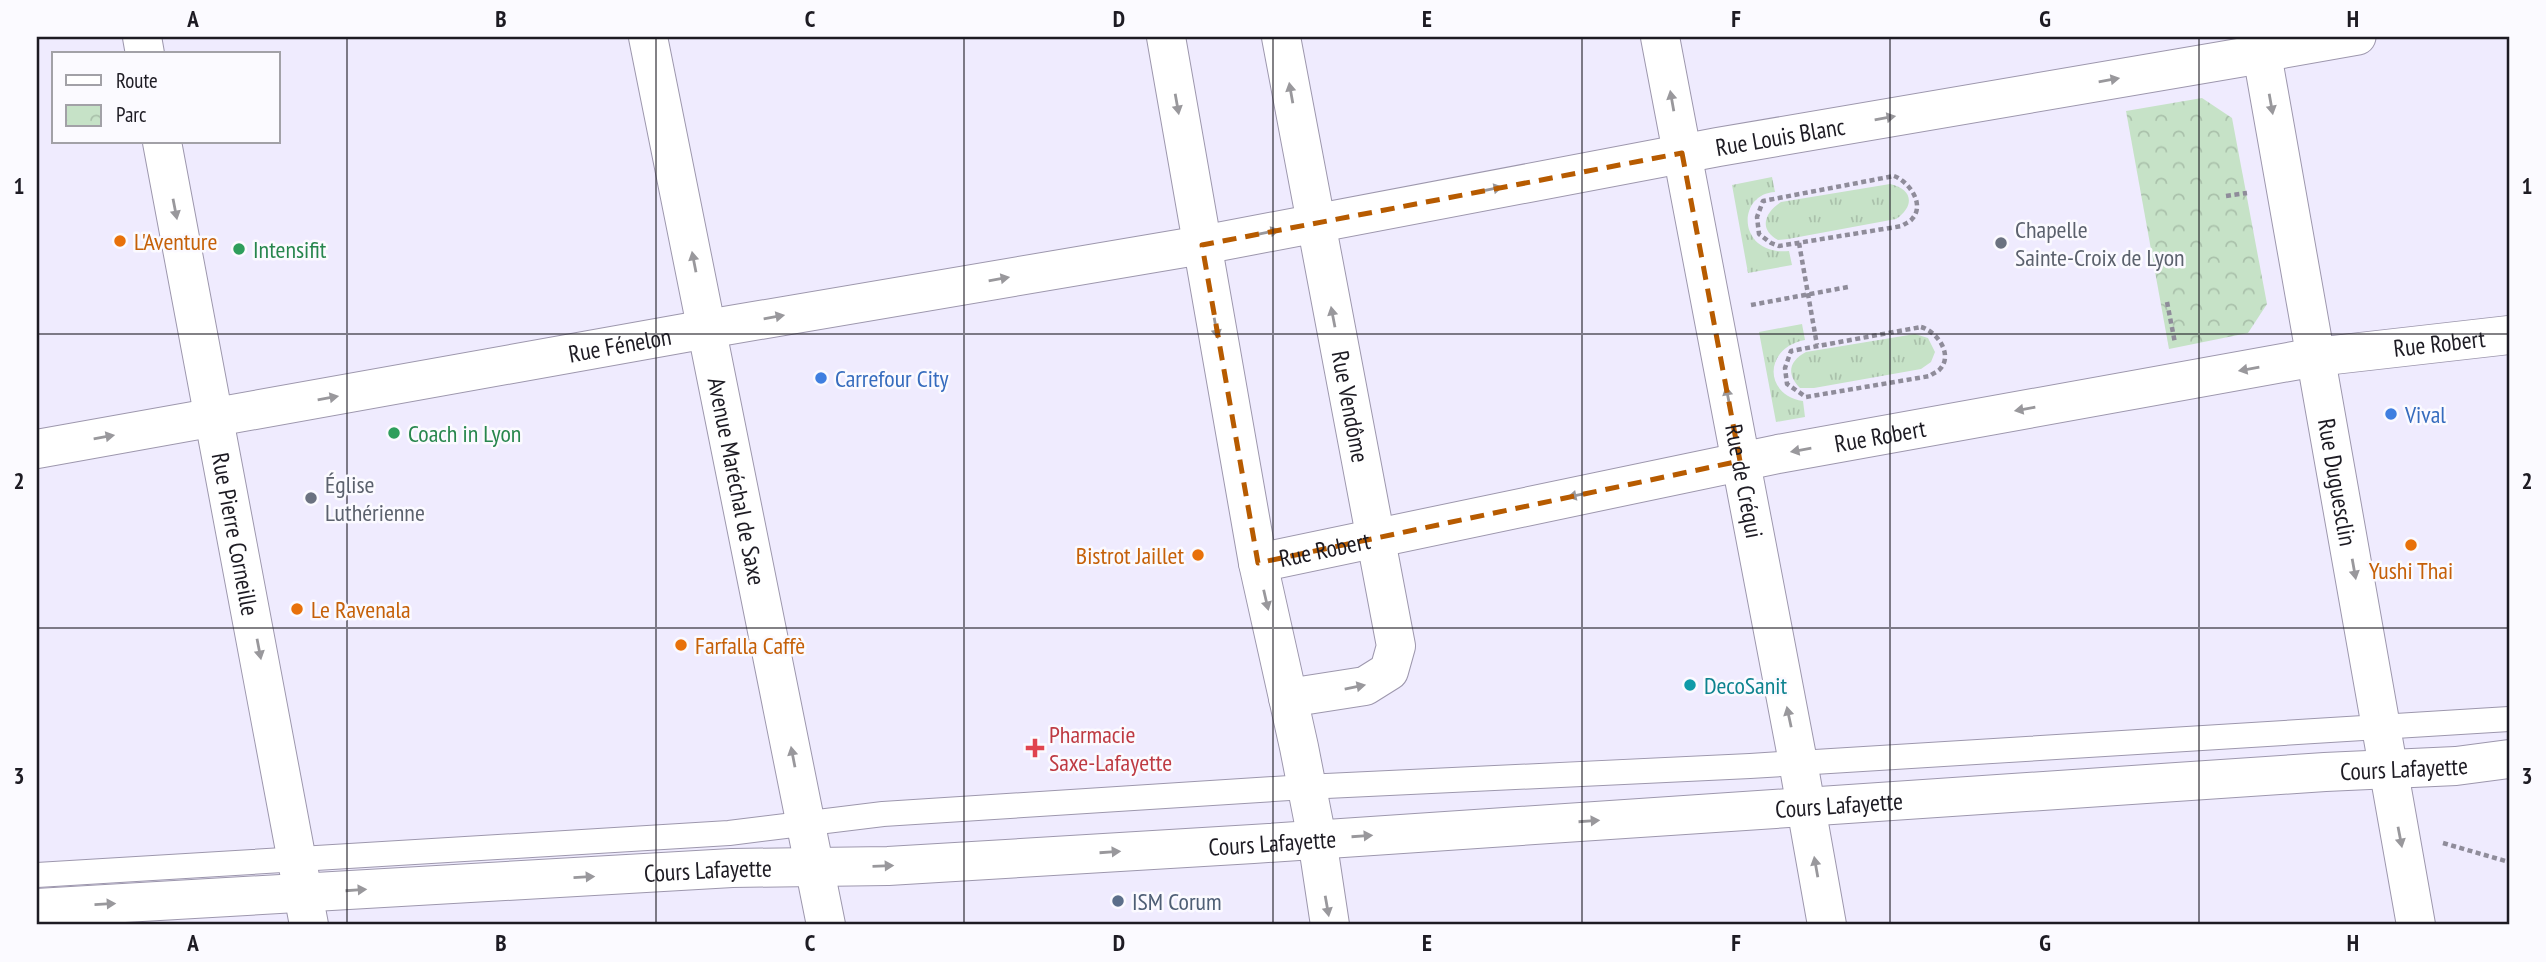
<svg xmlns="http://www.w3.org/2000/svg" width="2546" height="962" viewBox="0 0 2546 962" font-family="'PT Sans Narrow',sans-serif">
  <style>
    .grass { fill: url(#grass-tufts) }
    .park { fill: url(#park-crowns) }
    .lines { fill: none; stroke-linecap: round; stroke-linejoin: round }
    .service-casing { stroke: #9d97ad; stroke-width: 26 }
    .pedestrian-casing { stroke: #9d97ad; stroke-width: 37 }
    .minor-casing { stroke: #9d97ad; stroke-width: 40 }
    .tertiary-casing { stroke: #9d97ad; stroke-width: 40 }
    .secondary-casing { stroke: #9d97ad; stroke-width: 40 }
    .path { stroke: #8f8c9a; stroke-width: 4.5; stroke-dasharray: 5 3.5; stroke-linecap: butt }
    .service { stroke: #fff; stroke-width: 24 }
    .pedestrian { stroke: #fff; stroke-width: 35 }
    .minor { stroke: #fff; stroke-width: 38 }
    .tertiary { stroke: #fff; stroke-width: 38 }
    .secondary { stroke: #fff; stroke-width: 38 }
    .oneway { fill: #99989c }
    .marked { fill: none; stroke: #b75b00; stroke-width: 5; stroke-dasharray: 14 9; stroke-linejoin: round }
    .grid { fill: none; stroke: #1d1b23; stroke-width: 2; stroke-opacity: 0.55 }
    .food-dot { fill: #e8710a; stroke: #fbfaff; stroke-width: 2.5 }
    .worship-dot { fill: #6b7280; stroke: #fbfaff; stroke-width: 2.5 }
    .leisure-dot { fill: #2e9e5b; stroke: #fbfaff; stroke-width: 2.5 }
    .shop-dot { fill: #3f7fe0; stroke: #fbfaff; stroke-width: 2.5 }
    .culture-dot { fill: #0f9aa8; stroke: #fbfaff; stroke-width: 2.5 }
    .health-dot { fill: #e0444e; stroke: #fbfaff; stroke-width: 2.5 }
    .service-dot { fill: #5c6f8a; stroke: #fbfaff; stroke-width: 2.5 }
    .labels { text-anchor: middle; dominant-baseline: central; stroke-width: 5; stroke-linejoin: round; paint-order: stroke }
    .street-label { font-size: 24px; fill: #1d1b23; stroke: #fbfaff }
    .worship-label { font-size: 24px; fill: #5b616d; stroke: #fbfaff; text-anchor: start }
    .food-label { font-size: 24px; fill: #c56008; stroke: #fbfaff; text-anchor: start }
    .leisure-label { font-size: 24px; fill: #27864d; stroke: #fbfaff; text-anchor: start }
    .shop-label { font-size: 24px; fill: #366cbe; stroke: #fbfaff; text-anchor: start }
    .culture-label { font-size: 24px; fill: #0d838f; stroke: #fbfaff; text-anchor: start }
    .health-label { font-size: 24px; fill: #be3a42; stroke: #fbfaff; text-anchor: start }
    .service-label { font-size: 24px; fill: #4e5e75; stroke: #fbfaff; text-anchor: start }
    .neatline { fill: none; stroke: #1d1b23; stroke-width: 2.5 }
    .grid-label { font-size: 23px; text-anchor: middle; font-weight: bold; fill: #1d1b23 }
  </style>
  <defs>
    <pattern id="grass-tufts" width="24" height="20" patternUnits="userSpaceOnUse" patternTransform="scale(1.75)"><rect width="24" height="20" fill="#c6e2c7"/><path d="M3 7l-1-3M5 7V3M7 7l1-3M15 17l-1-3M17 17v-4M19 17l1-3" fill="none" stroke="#aac1ab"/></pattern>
    <pattern id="park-crowns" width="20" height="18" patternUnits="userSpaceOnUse" patternTransform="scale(1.75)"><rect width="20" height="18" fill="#c6e2c7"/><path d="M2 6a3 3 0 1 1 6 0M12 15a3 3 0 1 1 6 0" fill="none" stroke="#aac1ab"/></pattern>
  </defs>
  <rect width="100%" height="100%" fill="#efebfe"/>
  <path class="grass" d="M 1772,177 L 1775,192 C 1736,194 1737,256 1789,251 L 1792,265 L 1748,273 L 1732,185 Z
    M 1890,184 C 1913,189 1915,206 1896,219 L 1788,239 L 1778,240 C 1758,229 1765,212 1781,202 Z
    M 1802,324 L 1805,340 C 1765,347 1762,394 1803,401 L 1805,417 L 1776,422 L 1759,332 Z
    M 1915,334 L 1928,338 L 1935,352 L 1931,362 L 1921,369 L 1814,388 L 1800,388 C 1786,374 1789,361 1806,352 Z"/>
  <path class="park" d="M 2202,98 L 2232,118 L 2267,304 L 2248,333 L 2169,349 L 2126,111 Z"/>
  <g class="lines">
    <g class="service-casing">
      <path id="service" d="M 37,875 L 729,833 L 883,814 L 1305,787 L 1750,766 L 2509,719"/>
    </g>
    <g class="pedestrian-casing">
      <path id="pedestrian" d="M 2262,54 L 2358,37"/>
    </g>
    <g class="minor-casing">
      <g id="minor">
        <path d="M 142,37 L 145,54"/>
        <path d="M 1166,37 L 1258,563 L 1299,747 L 1317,839 L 1330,925"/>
        <path id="s1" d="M 1281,37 L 1396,646 L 1389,671 L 1365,686 L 1288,698"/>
        <path id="s2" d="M 1660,37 L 1798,762 L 1827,925"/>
        <path id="s3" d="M 2259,37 L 2416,925"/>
        <path id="s4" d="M 162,142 L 309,925"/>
        <path id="s5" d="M 37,449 L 707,329 L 1202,245 L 1718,147 L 2262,54"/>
        <path id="s6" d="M 1258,563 L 1778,454 L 2316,357 L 2509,335"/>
        <path id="s7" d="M 37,908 L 732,868 L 815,867"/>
      </g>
    </g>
    <g class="tertiary-casing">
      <g id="tertiary">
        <path id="s8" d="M 815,867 L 888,866 L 1253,844 L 2325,772 L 2456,766 L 2509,759"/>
      </g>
    </g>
    <g class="secondary-casing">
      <g id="secondary">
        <path id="s9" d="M 648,37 L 826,925"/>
      </g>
    </g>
    <path class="path" d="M 1894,176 C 1908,181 1926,204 1912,219 C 1910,222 1906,223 1902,226 L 1779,246 L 1771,243 L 1759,234 L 1757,217 L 1763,201 Z
      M 2226,196 L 2247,193
      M 1799,243 L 1817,345
      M 2167,302 L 2175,343
      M 1751,305 L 1848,287
      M 1921,327 C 1936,331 1954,354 1940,369 C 1938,372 1933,373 1930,376 L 1806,397 L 1787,384 L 1785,368 L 1791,351 Z
      M 2443,843 L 2509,862"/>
    <use href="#service" class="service"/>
    <use href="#pedestrian" class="pedestrian"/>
    <use href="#minor" class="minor"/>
    <use href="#tertiary" class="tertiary"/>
    <use href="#secondary" class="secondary"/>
  </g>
  <defs><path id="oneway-solid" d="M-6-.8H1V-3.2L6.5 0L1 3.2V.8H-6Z" transform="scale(1.75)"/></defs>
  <g class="oneway">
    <use href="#oneway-solid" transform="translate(2109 80) rotate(-10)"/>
    <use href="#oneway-solid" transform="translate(1291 93) rotate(-100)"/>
    <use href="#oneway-solid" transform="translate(1672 101) rotate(-100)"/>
    <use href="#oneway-solid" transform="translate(1177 104) rotate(80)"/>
    <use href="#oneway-solid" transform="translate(2271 104) rotate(80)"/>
    <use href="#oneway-solid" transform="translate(1885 118) rotate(-10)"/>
    <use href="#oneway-solid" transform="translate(1492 189) rotate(-11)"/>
    <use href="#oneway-solid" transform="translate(175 209) rotate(79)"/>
    <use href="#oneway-solid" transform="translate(1269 232) rotate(-11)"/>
    <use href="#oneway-solid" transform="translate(694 262) rotate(-101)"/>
    <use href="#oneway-solid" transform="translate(999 279) rotate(-10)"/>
    <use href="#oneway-solid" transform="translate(774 317) rotate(-10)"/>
    <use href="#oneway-solid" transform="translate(1333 317) rotate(-101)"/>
    <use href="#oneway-solid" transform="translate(1216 328) rotate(80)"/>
    <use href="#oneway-solid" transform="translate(2249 369) rotate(170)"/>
    <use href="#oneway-solid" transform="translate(1728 397) rotate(-101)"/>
    <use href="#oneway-solid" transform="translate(328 398) rotate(-10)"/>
    <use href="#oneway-solid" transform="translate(2025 409) rotate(170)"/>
    <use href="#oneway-solid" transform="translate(104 437) rotate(-10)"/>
    <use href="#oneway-solid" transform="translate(1801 450) rotate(170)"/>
    <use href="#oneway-solid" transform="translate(1578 495) rotate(168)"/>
    <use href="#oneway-solid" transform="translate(2354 569) rotate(80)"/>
    <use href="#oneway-solid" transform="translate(1266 600) rotate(77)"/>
    <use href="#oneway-solid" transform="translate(259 649) rotate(79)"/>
    <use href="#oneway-solid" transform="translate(1355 687) rotate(-11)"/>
    <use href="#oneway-solid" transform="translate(1789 717) rotate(-102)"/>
    <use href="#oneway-solid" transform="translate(793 757) rotate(-101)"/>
    <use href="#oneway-solid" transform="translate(1589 821) rotate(-4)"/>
    <use href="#oneway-solid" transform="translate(1362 836) rotate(-4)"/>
    <use href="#oneway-solid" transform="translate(2400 837) rotate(79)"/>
    <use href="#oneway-solid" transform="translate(1110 852) rotate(-4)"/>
    <use href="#oneway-solid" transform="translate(883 866) rotate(-2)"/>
    <use href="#oneway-solid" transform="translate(1816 867) rotate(-100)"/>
    <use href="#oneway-solid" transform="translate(584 877) rotate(-3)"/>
    <use href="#oneway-solid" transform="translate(356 890) rotate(-4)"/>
    <use href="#oneway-solid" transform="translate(105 904) rotate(-3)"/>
    <use href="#oneway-solid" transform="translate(1327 906) rotate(80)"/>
  </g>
  <path class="marked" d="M 1682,153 L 1740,461 L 1258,563 L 1202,245 Z"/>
  <path class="grid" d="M 347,37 L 347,925M 656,37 L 656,925M 964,37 L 964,925M 1273,37 L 1273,925M 1582,37 L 1582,925M 1890,37 L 1890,925M 2199,37 L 2199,925M 37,334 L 2509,334M 37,628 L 2509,628"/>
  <g class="food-dot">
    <circle cx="120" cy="241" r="7"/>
    <circle cx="2411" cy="545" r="7"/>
    <circle cx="1198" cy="555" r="7"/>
    <circle cx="297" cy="609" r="7"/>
    <circle cx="681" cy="645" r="7"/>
  </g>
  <g class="worship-dot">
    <circle cx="2001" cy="243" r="7"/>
    <circle cx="311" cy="498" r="7"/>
  </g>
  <g class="leisure-dot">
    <circle cx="239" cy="249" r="7"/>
    <circle cx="394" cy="433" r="7"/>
  </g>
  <g class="shop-dot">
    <circle cx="821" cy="378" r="7"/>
    <circle cx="2391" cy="414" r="7"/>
  </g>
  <circle class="culture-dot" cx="1690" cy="685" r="7"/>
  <path class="health-dot" d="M1031.5 737.5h7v7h7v7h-7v7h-7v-7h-7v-7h7z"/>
  <circle class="service-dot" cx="1118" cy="901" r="7"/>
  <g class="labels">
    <g class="street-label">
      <text stroke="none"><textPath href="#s5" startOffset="1771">Rue Louis Blanc</textPath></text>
      <text stroke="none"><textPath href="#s6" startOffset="1202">Rue Robert</textPath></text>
      <text stroke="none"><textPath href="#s5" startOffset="592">Rue Fénelon</textPath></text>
      <text stroke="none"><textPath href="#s1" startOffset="376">Rue Vendôme</textPath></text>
      <text stroke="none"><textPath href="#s6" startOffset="635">Rue Robert</textPath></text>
      <text stroke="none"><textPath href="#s9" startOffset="453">Avenue Maréchal de Saxe</textPath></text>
      <text stroke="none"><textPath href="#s2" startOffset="452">Rue de Créqui</textPath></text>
      <text stroke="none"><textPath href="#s3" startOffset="452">Rue Duguesclin</textPath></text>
      <text stroke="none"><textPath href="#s4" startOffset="399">Rue Pierre Corneille</textPath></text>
      <text stroke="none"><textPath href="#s6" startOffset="68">Rue Robert</textPath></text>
      <text stroke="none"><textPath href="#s8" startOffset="1592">Cours Lafayette</textPath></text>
      <text stroke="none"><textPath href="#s8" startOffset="1026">Cours Lafayette</textPath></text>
      <text stroke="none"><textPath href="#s8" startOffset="458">Cours Lafayette</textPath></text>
      <text stroke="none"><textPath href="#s7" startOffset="672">Cours Lafayette</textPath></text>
    </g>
    <g class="worship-label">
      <text x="2015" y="229">Chapelle<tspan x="2015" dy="28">Sainte-Croix de Lyon</tspan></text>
      <text x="325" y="484">Église<tspan x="325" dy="28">Luthérienne</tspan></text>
    </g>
    <g class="food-label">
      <text x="134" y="241">L'Aventure</text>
      <text x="1184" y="555" text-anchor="end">Bistrot Jaillet</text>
      <text x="2411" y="570" text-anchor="middle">Yushi Thai</text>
      <text x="311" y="609">Le Ravenala</text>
      <text x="695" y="645">Farfalla Caffè</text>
    </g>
    <g class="leisure-label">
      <text x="253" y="249">Intensifit</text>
      <text x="408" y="433">Coach in Lyon</text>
    </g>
    <g class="shop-label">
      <text x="835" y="378">Carrefour City</text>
      <text x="2405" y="414">Vival</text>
    </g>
    <g class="culture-label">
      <text x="1704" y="685">DecoSanit</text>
    </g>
    <g class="health-label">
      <text x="1049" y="734">Pharmacie<tspan x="1049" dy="28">Saxe-Lafayette</tspan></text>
    </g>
    <g class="service-label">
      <text x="1132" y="901">ISM Corum</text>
    </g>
  </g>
  <rect width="2546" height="962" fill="none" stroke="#fbfaff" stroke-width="77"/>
  <rect x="52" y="52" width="228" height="91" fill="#fbfaff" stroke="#a2a1a7" stroke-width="2"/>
  <rect x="66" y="75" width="35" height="10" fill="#ffffff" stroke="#a2a1a7" stroke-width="2"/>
  <text x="116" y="88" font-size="21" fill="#1d1b23">Route</text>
  <rect x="66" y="105" width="35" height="21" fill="url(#park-crowns)" stroke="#a2a1a7" stroke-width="2"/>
  <text x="116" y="122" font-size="21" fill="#1d1b23">Parc</text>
  <rect x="38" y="38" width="2470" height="885" class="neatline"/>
  <g class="grid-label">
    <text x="193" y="27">A</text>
    <text x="501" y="27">B</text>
    <text x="810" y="27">C</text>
    <text x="1119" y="27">D</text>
    <text x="1427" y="27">E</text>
    <text x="1736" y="27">F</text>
    <text x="2045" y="27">G</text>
    <text x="2353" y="27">H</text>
    <text x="19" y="194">1</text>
    <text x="2527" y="194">1</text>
    <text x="19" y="489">2</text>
    <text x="2527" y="489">2</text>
    <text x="19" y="784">3</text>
    <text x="2527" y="784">3</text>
    <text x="193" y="951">A</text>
    <text x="501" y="951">B</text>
    <text x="810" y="951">C</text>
    <text x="1119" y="951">D</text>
    <text x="1427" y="951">E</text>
    <text x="1736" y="951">F</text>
    <text x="2045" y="951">G</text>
    <text x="2353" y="951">H</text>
  </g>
</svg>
